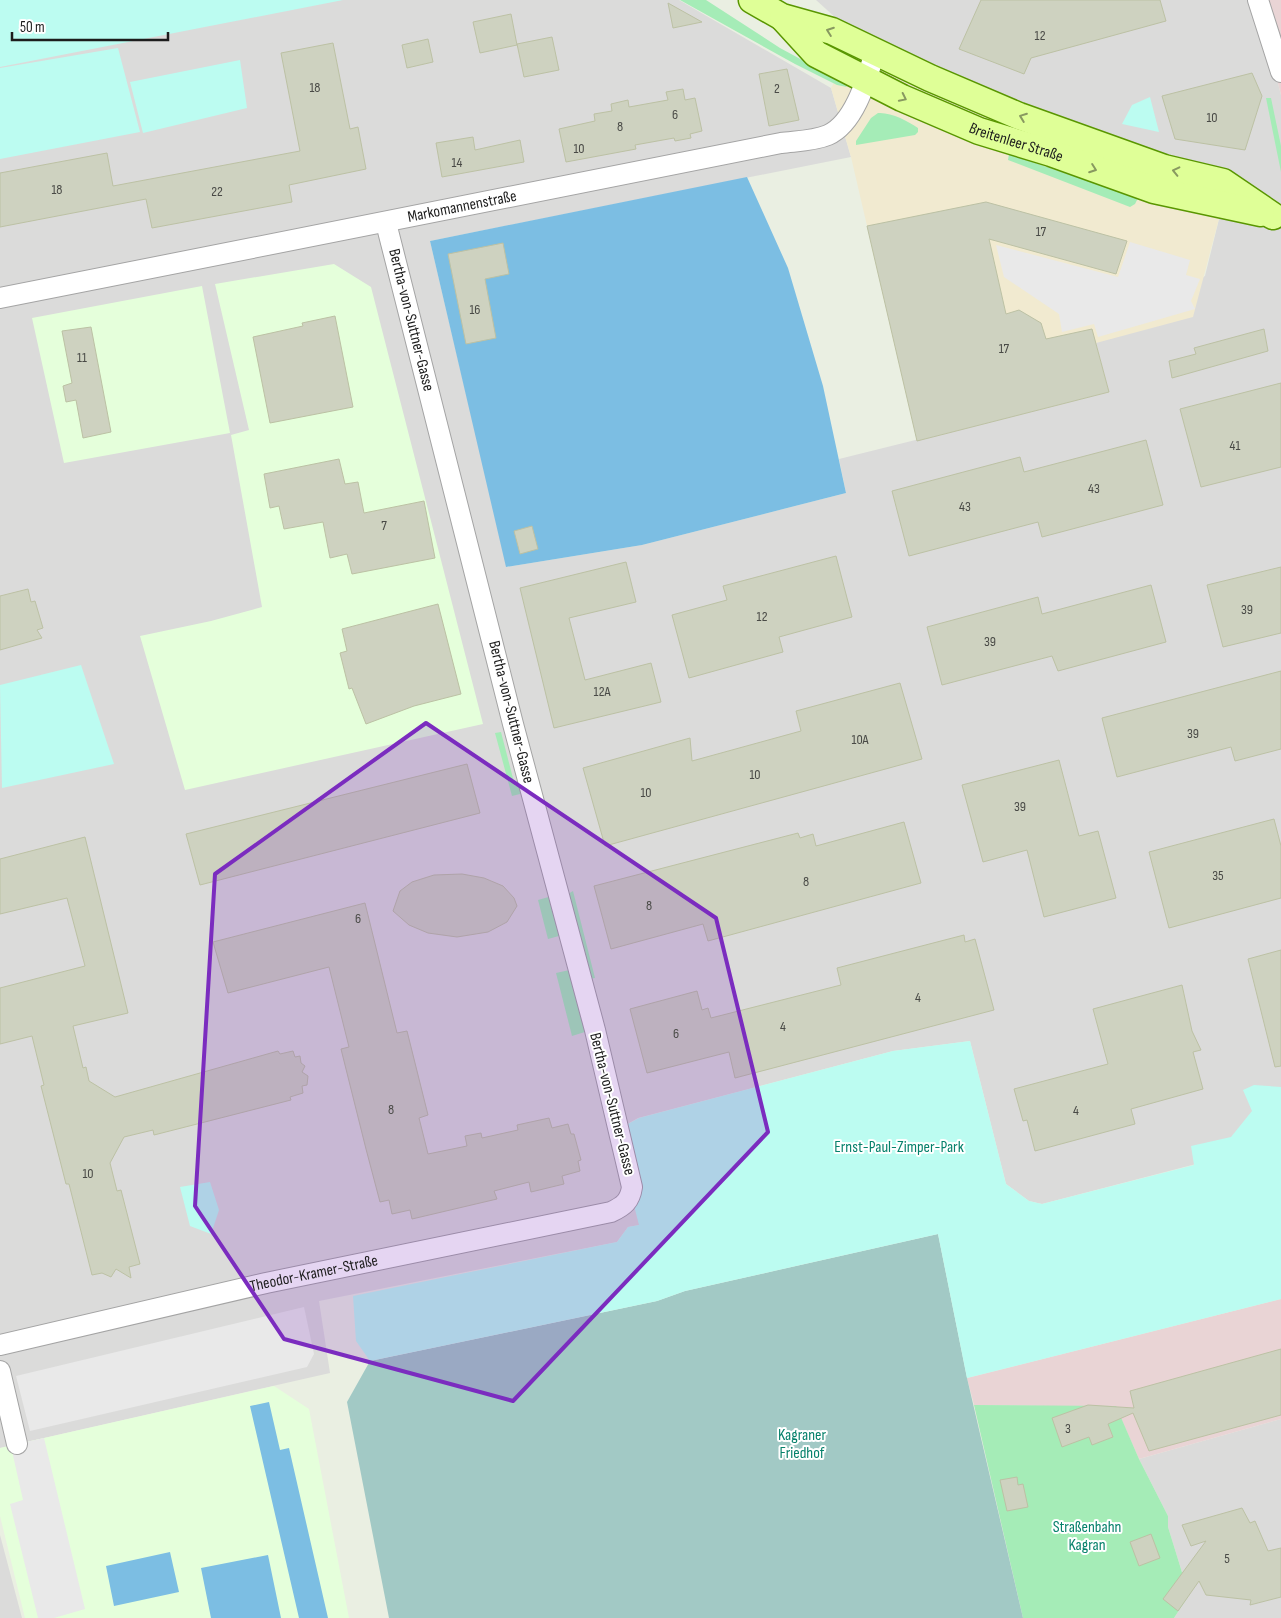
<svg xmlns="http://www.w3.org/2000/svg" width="1281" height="1618" viewBox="0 0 1281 1618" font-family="'Sofia Sans Condensed',sans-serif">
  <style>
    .residential { fill: #dbdbda }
    .commercial { fill: #f1ead0 }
    .industrial { fill: #e9d4d5 }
    .education { fill: #e5ffdb }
    .grass { fill: #a5ecb7 }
    .cemetery { fill: #a2c9c5 }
    .park { fill: #bcfcf1 }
    .pitch { fill: #7cbee3 }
    .parking { fill: #e9e9e9 }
    .building { fill: #ced2c0; stroke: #bcc1a4 }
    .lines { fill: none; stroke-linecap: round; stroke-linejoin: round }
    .minor-casing { stroke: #a4a4a4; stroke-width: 22 }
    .major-casing { stroke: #599600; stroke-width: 29 }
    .minor { stroke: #fff; stroke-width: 20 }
    .major { stroke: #dfff97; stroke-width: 26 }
    .oneway { stroke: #889960 }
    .marked { fill: #7b2cbf; fill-opacity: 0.2; stroke: #7b2cbf; stroke-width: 4; stroke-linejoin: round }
    .labels { text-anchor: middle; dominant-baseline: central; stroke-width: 4; stroke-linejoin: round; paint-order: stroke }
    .number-label { font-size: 14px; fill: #494a46 }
    .street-label { font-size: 16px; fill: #1d1d1d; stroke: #fff }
    .park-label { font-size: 16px; fill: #06816b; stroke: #fff }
  </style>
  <rect width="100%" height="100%" fill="#eaefe2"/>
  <path class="residential" d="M 0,0 L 679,0 L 831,88 L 851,157 L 430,241 L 507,567 L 642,545 L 846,493 L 839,459 L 1109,392 L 1096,343 L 1205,276 L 1220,215 L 858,38 L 816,0 L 1248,0 L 1270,52 L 1281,95 L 1281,1142 L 1042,1204 L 1029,1201 L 1006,1184 L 970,1041 L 893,1051 L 638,1118 L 615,1131 L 640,1225 L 628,1227 L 617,1242 L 319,1301 L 330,1373 L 0,1448 Z
    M 1281,1419 L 1281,1618 L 1174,1618 L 1189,1595 L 1168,1527 L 1168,1516 L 1139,1459 Z
    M 0,1535 L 22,1618 L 0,1618 Z"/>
  <path class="commercial" d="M 858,38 L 1220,215 L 1193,317 L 1096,343 L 1109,392 L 917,441 L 851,157 L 831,88 Z"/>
  <path class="industrial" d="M 1248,0 L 1281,0 L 1281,95 L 1270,52 Z
    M 1281,1299 L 1281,1419 L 1139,1459 L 1116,1407 L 974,1405 L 967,1378 Z"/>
  <path class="education" d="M 334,264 L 371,287 L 483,724 L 185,790 L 140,636 L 211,621 L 262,607 L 231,435 L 249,430 L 215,284 Z
    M 202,286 L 230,433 L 64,463 L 32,318 Z
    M 274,1386 L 309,1409 L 349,1618 L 25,1618 L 0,1516 L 0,1448 Z"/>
  <path class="grass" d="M 680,0 L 706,0 L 780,48 L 843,82 L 847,87 L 837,85 L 795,64 Z
    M 1266,98 L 1271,98 L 1281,146 L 1281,172 Z
    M 878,113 C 891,112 908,121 918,128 L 918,132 L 915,135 L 856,145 L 856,141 L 871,118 Z
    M 1009,154 L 1138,198 L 1135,204 L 1130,207 L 1008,160 Z
    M 501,732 L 515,786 L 519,785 L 522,791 L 520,794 L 512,796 L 495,733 Z
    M 573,891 L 595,978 L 589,979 L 568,894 Z
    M 552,896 L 566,934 L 548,939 L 538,900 Z
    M 574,969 L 588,1031 L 572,1036 L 556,973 Z
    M 974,1405 L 1116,1406 L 1139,1459 L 1168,1516 L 1168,1527 L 1189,1595 L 1174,1618 L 1023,1618 Z"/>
  <path class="cemetery" d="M 938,1234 L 967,1378 L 1023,1618 L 389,1618 L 347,1402 L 370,1361 L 657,1301 L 685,1291 Z"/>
  <path class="park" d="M 0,0 L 343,0 L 0,67 Z
    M 118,48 L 140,132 L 0,159 L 0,68 Z
    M 240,60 L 247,108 L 143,133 L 130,82 Z
    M 1150,97 L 1159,132 L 1122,124 L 1132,105 Z
    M 81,665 L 114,764 L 2,788 L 0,685 Z
    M 970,1041 L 1006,1184 L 1029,1201 L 1042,1204 L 1194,1165 L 1191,1146 L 1231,1137 L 1252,1111 L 1243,1090 L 1254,1085 L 1281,1087 L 1281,1299 L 967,1378 L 938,1234 L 685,1291 L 657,1301 L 370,1361 L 356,1341 L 353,1296 L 617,1242 L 628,1227 L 639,1225 L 615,1131 L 639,1118 L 893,1051 Z
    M 210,1182 L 219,1210 L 211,1234 L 190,1226 L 180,1187 Z"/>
  <path class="pitch" d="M 747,177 L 788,268 L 823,386 L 846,493 L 642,545 L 506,567 L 430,241 Z
    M 269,1402 L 280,1450 L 289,1448 L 328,1618 L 299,1618 L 250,1406 Z
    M 170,1552 L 179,1592 L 114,1606 L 106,1566 Z
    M 268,1555 L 281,1618 L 211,1618 L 201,1568 Z"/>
  <path class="parking" d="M 1130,242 L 1190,260 L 1186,275 L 1200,279 L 1191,301 L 1195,309 L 1098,337 L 1094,324 L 1062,332 L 1059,314 L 1004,277 L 996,245 L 1118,277 Z
    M 304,1307 L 314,1354 L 307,1367 L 30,1431 L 16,1376 Z
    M 44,1438 L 85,1609 L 54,1618 L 38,1618 L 10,1504 L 23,1500 L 12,1451 L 17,1444 Z"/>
  <path class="building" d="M 981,0 L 1160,0 L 1166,21 L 1031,58 L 1024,74 L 959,49 Z
    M 668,3 L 702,22 L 673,28 Z
    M 511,14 L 517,45 L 480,53 L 473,22 Z
    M 552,37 L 559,70 L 524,77 L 517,44 Z
    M 428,39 L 433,62 L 407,68 L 402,45 Z
    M 333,43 L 350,129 L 358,127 L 366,169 L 289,185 L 292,202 L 152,228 L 146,199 L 0,227 L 0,173 L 107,153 L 113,186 L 300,151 L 281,53 Z
    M 787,69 L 799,120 L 769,126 L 759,74 Z
    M 1252,73 L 1262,96 L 1245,150 L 1175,139 L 1162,96 Z
    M 683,89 L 685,100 L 695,98 L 702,131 L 690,134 L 691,138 L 675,141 L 674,138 L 635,145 L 636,149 L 566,162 L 559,129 L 595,121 L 594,114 L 612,111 L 611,104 L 628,100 L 629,107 L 668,100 L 666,92 Z
    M 473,137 L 475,150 L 520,140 L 524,162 L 442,177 L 436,143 Z
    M 986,202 L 1127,241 L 1116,274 L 989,239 L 1006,314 L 1019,310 L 1041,323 L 1046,339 L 1092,329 L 1109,392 L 917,441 L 867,226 Z
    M 503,243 L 509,274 L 485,279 L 496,338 L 466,344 L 448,254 Z
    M 335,316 L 353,407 L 270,423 L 253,337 L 303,326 L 302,323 Z
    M 91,327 L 111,432 L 83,438 L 76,400 L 66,402 L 63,386 L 72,383 L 62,331 Z
    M 1264,329 L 1268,351 L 1172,378 L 1169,361 L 1196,354 L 1194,348 Z
    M 1281,383 L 1281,467 L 1201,487 L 1180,409 Z
    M 1146,440 L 1163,505 L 1042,537 L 1038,522 L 909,556 L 892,491 L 1020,457 L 1024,472 Z
    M 339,459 L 345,484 L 358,482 L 364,513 L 424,501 L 435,558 L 352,574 L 347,554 L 330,558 L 323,522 L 284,529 L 279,506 L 270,508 L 264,474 Z
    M 532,526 L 538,549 L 520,554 L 514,531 Z
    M 836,556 L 852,617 L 779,637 L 783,652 L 689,678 L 672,615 L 727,600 L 723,586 Z
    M 626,562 L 636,602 L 569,618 L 585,680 L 651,663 L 661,702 L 554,728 L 520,588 Z
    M 1281,567 L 1281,633 L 1223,647 L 1207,585 Z
    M 1151,585 L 1166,642 L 1058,671 L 1052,656 L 942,685 L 927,627 L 1038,597 L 1042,614 Z
    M 28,589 L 31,602 L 35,601 L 43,628 L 37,630 L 42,638 L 0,650 L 0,596 Z
    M 438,604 L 461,694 L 414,706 L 366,724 L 352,688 L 349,689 L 340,653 L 347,651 L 342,629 Z
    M 1281,671 L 1281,749 L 1235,761 L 1231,747 L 1117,777 L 1102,718 Z
    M 900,683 L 922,759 L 605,846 L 583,768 L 690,738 L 692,761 L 801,731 L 796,711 Z
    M 1059,760 L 1079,836 L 1098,831 L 1116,898 L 1044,917 L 1027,850 L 983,862 L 962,785 Z
    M 467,764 L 480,813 L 200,885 L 186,834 Z
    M 1274,819 L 1281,846 L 1281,898 L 1169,928 L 1149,852 Z
    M 904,822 L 921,883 L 708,941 L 703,924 L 611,949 L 594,886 L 798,833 L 800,838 L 813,834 L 816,846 Z
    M 85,837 L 128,1013 L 73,1026 L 83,1068 L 86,1067 L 89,1081 L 115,1097 L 278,1051 L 280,1054 L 293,1051 L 295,1057 L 300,1056 L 301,1063 L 305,1066 L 302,1072 L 308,1076 L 307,1085 L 302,1086 L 303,1093 L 290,1097 L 291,1100 L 154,1135 L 153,1130 L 124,1137 L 110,1163 L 117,1191 L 121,1190 L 140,1264 L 129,1267 L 131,1278 L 116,1269 L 111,1277 L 102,1273 L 92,1275 L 69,1184 L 66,1184 L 41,1086 L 44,1085 L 32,1036 L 0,1044 L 0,988 L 85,966 L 67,898 L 0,914 L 0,859 Z
    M 462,874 L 484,878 L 503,886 L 514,898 L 517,906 L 507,922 L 488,932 L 457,937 L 428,933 L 409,925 L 393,911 L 400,891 L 412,882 L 434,875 Z
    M 365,903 L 397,1033 L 407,1031 L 428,1115 L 419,1118 L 428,1154 L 467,1146 L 465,1136 L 481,1133 L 482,1138 L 518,1130 L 517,1125 L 549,1118 L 552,1128 L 568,1124 L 571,1134 L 574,1134 L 581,1160 L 578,1161 L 580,1171 L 562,1176 L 564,1184 L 531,1192 L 529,1182 L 494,1191 L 497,1199 L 412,1219 L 410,1210 L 392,1214 L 389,1200 L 380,1202 L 366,1149 L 341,1049 L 349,1047 L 329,967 L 228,993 L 213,942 Z
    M 964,935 L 965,942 L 975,939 L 994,1010 L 735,1078 L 729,1052 L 647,1073 L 630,1009 L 697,991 L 702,1010 L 708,1008 L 711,1018 L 841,985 L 837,968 Z
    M 1281,950 L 1281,1066 L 1275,1067 L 1248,959 Z
    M 1182,985 L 1192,1031 L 1201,1050 L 1193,1052 L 1203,1089 L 1131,1109 L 1135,1124 L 1035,1151 L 1027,1120 L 1023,1121 L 1014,1089 L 1108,1064 L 1093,1009 Z
    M 1281,1349 L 1281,1415 L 1149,1451 L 1133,1413 L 1108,1424 L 1113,1437 L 1092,1445 L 1089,1437 L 1062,1447 L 1052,1418 L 1088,1405 L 1134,1408 L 1130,1391 Z
    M 1017,1477 L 1018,1485 L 1023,1484 L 1028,1507 L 1007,1511 L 1000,1480 Z
    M 1242,1508 L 1250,1523 L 1255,1521 L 1268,1551 L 1281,1548 L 1281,1597 L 1250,1605 L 1251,1600 L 1206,1595 L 1199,1581 L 1178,1611 L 1163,1599 L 1206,1541 L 1191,1546 L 1182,1525 Z
    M 1151,1534 L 1160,1558 L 1139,1566 L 1130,1542 Z"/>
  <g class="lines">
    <g class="minor-casing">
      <g id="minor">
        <path d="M 1258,0 L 1281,72"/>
        <path id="s1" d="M 0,298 L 781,143 C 796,141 814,141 828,135 C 855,123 867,78 875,52"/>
        <path id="s2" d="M 0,1345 L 266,1283 L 611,1212 C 624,1206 630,1201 632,1187 L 595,1030 L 513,724 L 386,223"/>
        <path d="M 0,1371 L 17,1444"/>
      </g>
    </g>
    <g class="major-casing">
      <g id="major">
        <path d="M 752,0 L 782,17 L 832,31 L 930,78 L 1019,116 L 1164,168 L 1223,182 L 1273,216"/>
        <path id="s3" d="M 783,18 L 816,54 L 902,98 L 979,131 L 1051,153 L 1154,190 L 1261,213"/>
      </g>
    </g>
    <use href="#minor" class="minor"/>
    <use href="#major" class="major"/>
  </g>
  <defs><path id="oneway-chevron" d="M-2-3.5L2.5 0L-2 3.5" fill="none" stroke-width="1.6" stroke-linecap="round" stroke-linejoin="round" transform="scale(1.25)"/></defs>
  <g class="oneway">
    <use href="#oneway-chevron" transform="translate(830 31) rotate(-160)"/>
    <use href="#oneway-chevron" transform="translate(903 98) rotate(26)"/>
    <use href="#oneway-chevron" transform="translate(1023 117) rotate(-159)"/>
    <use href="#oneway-chevron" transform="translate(1093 169) rotate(20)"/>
    <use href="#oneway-chevron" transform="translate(1176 171) rotate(-167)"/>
  </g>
  <path class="marked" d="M 426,723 L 716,918 L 768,1132 L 513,1401 L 284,1339 L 195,1206 L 215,874 Z"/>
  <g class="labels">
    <g class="number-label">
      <text x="1040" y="35">12</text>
      <text x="315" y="87">18</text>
      <text x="777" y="88">2</text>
      <text x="675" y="114">6</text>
      <text x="1212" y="117">10</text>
      <text x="620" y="126">8</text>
      <text x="579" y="148">10</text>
      <text x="457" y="162">14</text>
      <text x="57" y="189">18</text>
      <text x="217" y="191">22</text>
      <text x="1041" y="231">17</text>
      <text x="475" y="309">16</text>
      <text x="1004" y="348">17</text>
      <text x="82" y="357">11</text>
      <text x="1235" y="445">41</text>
      <text x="1094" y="488">43</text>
      <text x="965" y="506">43</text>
      <text x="384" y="525">7</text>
      <text x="1247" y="609">39</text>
      <text x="762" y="616">12</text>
      <text x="990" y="641">39</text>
      <text x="602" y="691">12A</text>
      <text x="1193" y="733">39</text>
      <text x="860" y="739">10A</text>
      <text x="755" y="774">10</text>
      <text x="646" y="792">10</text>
      <text x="1020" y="806">39</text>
      <text x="1218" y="875">35</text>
      <text x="806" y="881">8</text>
      <text x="649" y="905">8</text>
      <text x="358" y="918">6</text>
      <text x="918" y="997">4</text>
      <text x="783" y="1026">4</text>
      <text x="676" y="1033">6</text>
      <text x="391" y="1109">8</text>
      <text x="1076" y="1110">4</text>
      <text x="88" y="1173">10</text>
      <text x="1068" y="1428">3</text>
      <text x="1227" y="1558">5</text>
    </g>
    <g class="street-label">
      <text stroke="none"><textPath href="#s3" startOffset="268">Breitenleer Straße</textPath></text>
      <text stroke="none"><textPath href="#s1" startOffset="471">Markomannenstraße</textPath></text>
      <text transform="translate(411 320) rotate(76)">Bertha-von-Suttner-Gasse</text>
      <text transform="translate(511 712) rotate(76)">Bertha-von-Suttner-Gasse</text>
      <text transform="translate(612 1104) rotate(76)">Bertha-von-Suttner-Gasse</text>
      <text stroke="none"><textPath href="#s2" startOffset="322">Theodor-Kramer-Straße</textPath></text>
    </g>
    <g class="park-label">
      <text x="899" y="1147">Ernst-Paul-Zimper-Park</text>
      <text x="802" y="1435">Kagraner<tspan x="802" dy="18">Friedhof</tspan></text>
      <text x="1087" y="1527">Straßenbahn<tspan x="1087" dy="18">Kagran</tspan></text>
    </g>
  </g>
  <path d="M12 32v8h156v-8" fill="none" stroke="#1d1d1d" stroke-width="2.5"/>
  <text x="20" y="32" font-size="15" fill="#1d1d1d" stroke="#ffffff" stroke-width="4" paint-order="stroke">50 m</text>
</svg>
